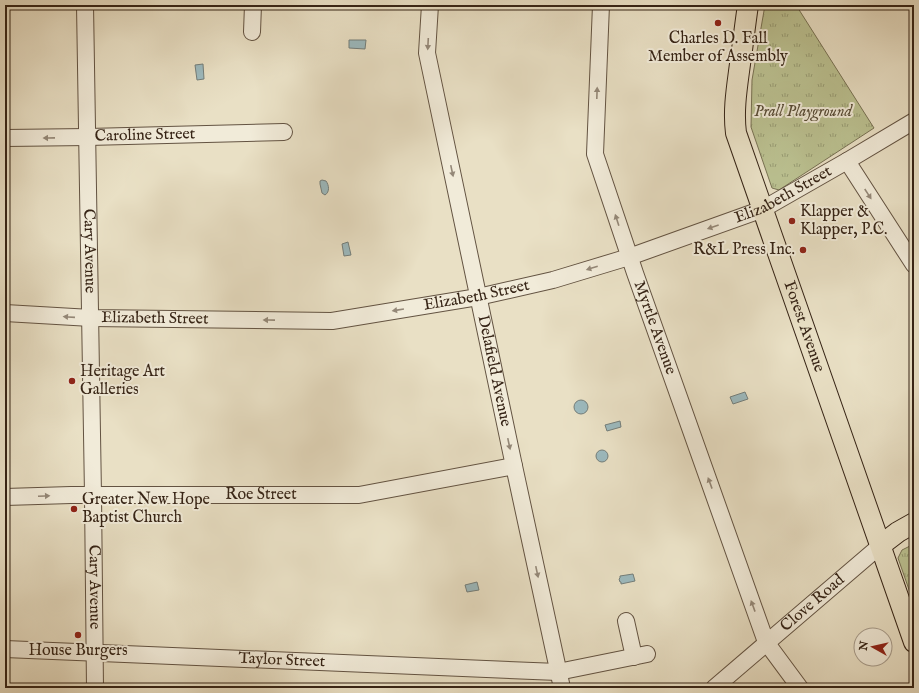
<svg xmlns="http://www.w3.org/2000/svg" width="919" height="693" viewBox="0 0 919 693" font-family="'IM FELL English',serif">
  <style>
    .park { fill: url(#park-tufts); stroke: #787254 }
    .water { fill: #9cbabf; stroke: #737e7b }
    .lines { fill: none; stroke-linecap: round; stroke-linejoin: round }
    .minor-casing { stroke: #635342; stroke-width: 18 }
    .major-casing { stroke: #362416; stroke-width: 22 }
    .minor { stroke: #f1ebd9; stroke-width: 16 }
    .major { stroke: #e9e0c5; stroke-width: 20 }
    .oneway { fill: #948878 }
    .poi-dot { fill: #8f2418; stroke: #f1ebd9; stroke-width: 1.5 }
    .labels { text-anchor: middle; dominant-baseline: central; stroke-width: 4; stroke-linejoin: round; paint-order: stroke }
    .poi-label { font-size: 16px; fill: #362416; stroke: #f1ebd9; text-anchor: start }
    .park-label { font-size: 16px; font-style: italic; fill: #574b35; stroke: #f1ebd9 }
    .street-label { font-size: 16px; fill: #362416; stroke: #f1ebd9 }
  </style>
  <defs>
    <pattern id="park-tufts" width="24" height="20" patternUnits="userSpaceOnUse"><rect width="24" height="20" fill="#bbc191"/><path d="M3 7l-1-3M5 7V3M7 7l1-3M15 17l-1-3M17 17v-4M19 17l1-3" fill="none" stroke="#999d75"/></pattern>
  </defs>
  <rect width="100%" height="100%" fill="#e9e0c5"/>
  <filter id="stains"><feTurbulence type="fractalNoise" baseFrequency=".005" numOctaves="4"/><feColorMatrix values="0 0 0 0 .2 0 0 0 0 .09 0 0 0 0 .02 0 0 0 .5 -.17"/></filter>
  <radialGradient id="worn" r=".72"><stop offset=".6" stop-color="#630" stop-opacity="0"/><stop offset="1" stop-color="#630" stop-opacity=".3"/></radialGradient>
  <path class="park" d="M 765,5 L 796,5 L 874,128 L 779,190 L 772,188 L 751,127 L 752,80 Z
    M 914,544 L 914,604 L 898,558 L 902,550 Z"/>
  <path class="water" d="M 349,40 L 366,40 L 365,49 L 349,48 Z
    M 203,64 L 204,79 L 197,80 L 195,65 Z
    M 322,180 L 326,181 C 329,185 330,192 325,195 L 322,193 L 320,184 L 320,181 Z
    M 348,242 L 351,255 L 344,256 L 342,244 Z
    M 745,392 L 748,399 L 733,404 L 730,397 Z
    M574 407a7 7 0 1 1 14 0a7 7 0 1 1-14 0Z
    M 620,421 L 621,427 L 607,431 L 605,425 Z
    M596 456a6 6 0 1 1 12 0a6 6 0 1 1-12 0Z
    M 633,574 L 635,581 L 621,584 L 621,582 L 620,582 L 619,579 L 620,578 L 620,576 Z
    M 477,582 L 479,590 L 467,592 L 465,585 Z"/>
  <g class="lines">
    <g class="minor-casing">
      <g id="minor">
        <path id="s1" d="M 85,5 L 93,495 L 95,688"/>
        <path id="s2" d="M 430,5 L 427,53 L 514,466 L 562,688"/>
        <path id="s3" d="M 601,5 L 595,154 L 635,273 L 766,642 L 800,688"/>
        <path d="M 252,32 L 253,5"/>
        <path id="s4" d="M 5,138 L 88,137 L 284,132"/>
        <path d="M 847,161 L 914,265"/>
        <path id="s5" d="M 5,313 L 91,318 L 332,321 L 478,297 L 553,280 L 629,257 L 763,209 L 847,161 L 914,121"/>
        <path id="s6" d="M 5,497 L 71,495 L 359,495 L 514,466"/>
        <path d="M 626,621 L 634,657"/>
        <path id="s7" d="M 5,649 L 558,672 L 647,654"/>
        <path id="s8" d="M 714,688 L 881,545"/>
      </g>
    </g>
    <g class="major-casing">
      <g id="major">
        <path id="s9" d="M 748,5 C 745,25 743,44 740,64 C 737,87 733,110 736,133 L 914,642"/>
        <path d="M 881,545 L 898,532 L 914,523"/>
      </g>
    </g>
    <use href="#minor" class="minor"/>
    <use href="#major" class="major"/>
  </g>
  <defs><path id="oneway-solid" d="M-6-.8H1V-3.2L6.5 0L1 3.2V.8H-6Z"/></defs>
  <g class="oneway">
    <use href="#oneway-solid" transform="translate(428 44) rotate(93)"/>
    <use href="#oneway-solid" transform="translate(597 93) rotate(-88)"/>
    <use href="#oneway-solid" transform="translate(49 138) rotate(179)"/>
    <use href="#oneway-solid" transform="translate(452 171) rotate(78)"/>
    <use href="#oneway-solid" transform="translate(868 194) rotate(57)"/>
    <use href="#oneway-solid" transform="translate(617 220) rotate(-108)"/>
    <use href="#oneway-solid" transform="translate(713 227) rotate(161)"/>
    <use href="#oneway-solid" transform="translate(592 268) rotate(163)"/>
    <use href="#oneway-solid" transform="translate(398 310) rotate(171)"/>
    <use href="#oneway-solid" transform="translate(69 317) rotate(-176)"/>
    <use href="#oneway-solid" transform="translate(269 320) rotate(-179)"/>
    <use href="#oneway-solid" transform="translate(509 444) rotate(78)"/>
    <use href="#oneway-solid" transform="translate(710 483) rotate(-110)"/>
    <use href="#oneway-solid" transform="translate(44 496) rotate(-2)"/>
    <use href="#oneway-solid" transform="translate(537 572) rotate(78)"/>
    <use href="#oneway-solid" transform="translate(753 606) rotate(-110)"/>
  </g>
  <g class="poi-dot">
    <circle cx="718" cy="23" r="4"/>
    <circle cx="792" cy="221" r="4"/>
    <circle cx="803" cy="250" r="4"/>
    <circle cx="72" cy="381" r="4"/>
    <circle cx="74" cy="509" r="4"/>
    <circle cx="78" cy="635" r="4"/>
  </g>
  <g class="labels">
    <g class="poi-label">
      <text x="718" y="39" text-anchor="middle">Charles D. Fall<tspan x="718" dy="18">Member of Assembly</tspan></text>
      <text x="800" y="212">Klapper &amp;<tspan x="800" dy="18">Klapper, P.C.</tspan></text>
      <text x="795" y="250" text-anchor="end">R&amp;L Press Inc.</text>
      <text x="80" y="372">Heritage Art<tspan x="80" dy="18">Galleries</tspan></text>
      <text x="82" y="500">Greater New Hope<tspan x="82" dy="18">Baptist Church</tspan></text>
      <text x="78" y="651" text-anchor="middle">House Burgers</text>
    </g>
    <g class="park-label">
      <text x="803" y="112">Prall Playground</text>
    </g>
    <g class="street-label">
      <text stroke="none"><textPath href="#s4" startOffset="140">Caroline Street</textPath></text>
      <text stroke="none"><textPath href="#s5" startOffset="798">Elizabeth Street</textPath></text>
      <text stroke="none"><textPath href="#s1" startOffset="246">Cary Avenue</textPath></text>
      <text stroke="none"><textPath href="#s5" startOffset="474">Elizabeth Street</textPath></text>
      <text stroke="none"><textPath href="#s5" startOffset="150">Elizabeth Street</textPath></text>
      <text stroke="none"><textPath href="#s9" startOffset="334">Forest Avenue</textPath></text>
      <text stroke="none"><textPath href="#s3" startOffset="333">Myrtle Avenue</textPath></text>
      <text stroke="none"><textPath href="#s2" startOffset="373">Delafield Avenue</textPath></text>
      <text stroke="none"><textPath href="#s6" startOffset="256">Roe Street</textPath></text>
      <text stroke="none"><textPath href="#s1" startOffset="582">Cary Avenue</textPath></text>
      <text stroke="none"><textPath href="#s8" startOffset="130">Clove Road</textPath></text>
      <text stroke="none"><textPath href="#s7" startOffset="277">Taylor Street</textPath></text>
    </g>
  </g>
  <rect width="919" height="693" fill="none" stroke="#e9e0c5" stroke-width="20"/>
  <rect x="6" y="6" width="907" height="681" fill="none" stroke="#362416" stroke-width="2"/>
  <rect x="10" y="10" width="899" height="673" fill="none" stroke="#362416"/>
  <g transform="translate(873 647) rotate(278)"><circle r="19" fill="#f1ebd9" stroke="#a69b8b"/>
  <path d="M0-3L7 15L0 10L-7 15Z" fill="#8f2418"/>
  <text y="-6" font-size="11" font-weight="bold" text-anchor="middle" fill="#362416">N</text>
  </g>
  <rect width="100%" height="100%" filter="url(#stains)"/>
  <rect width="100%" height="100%" fill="url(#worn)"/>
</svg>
